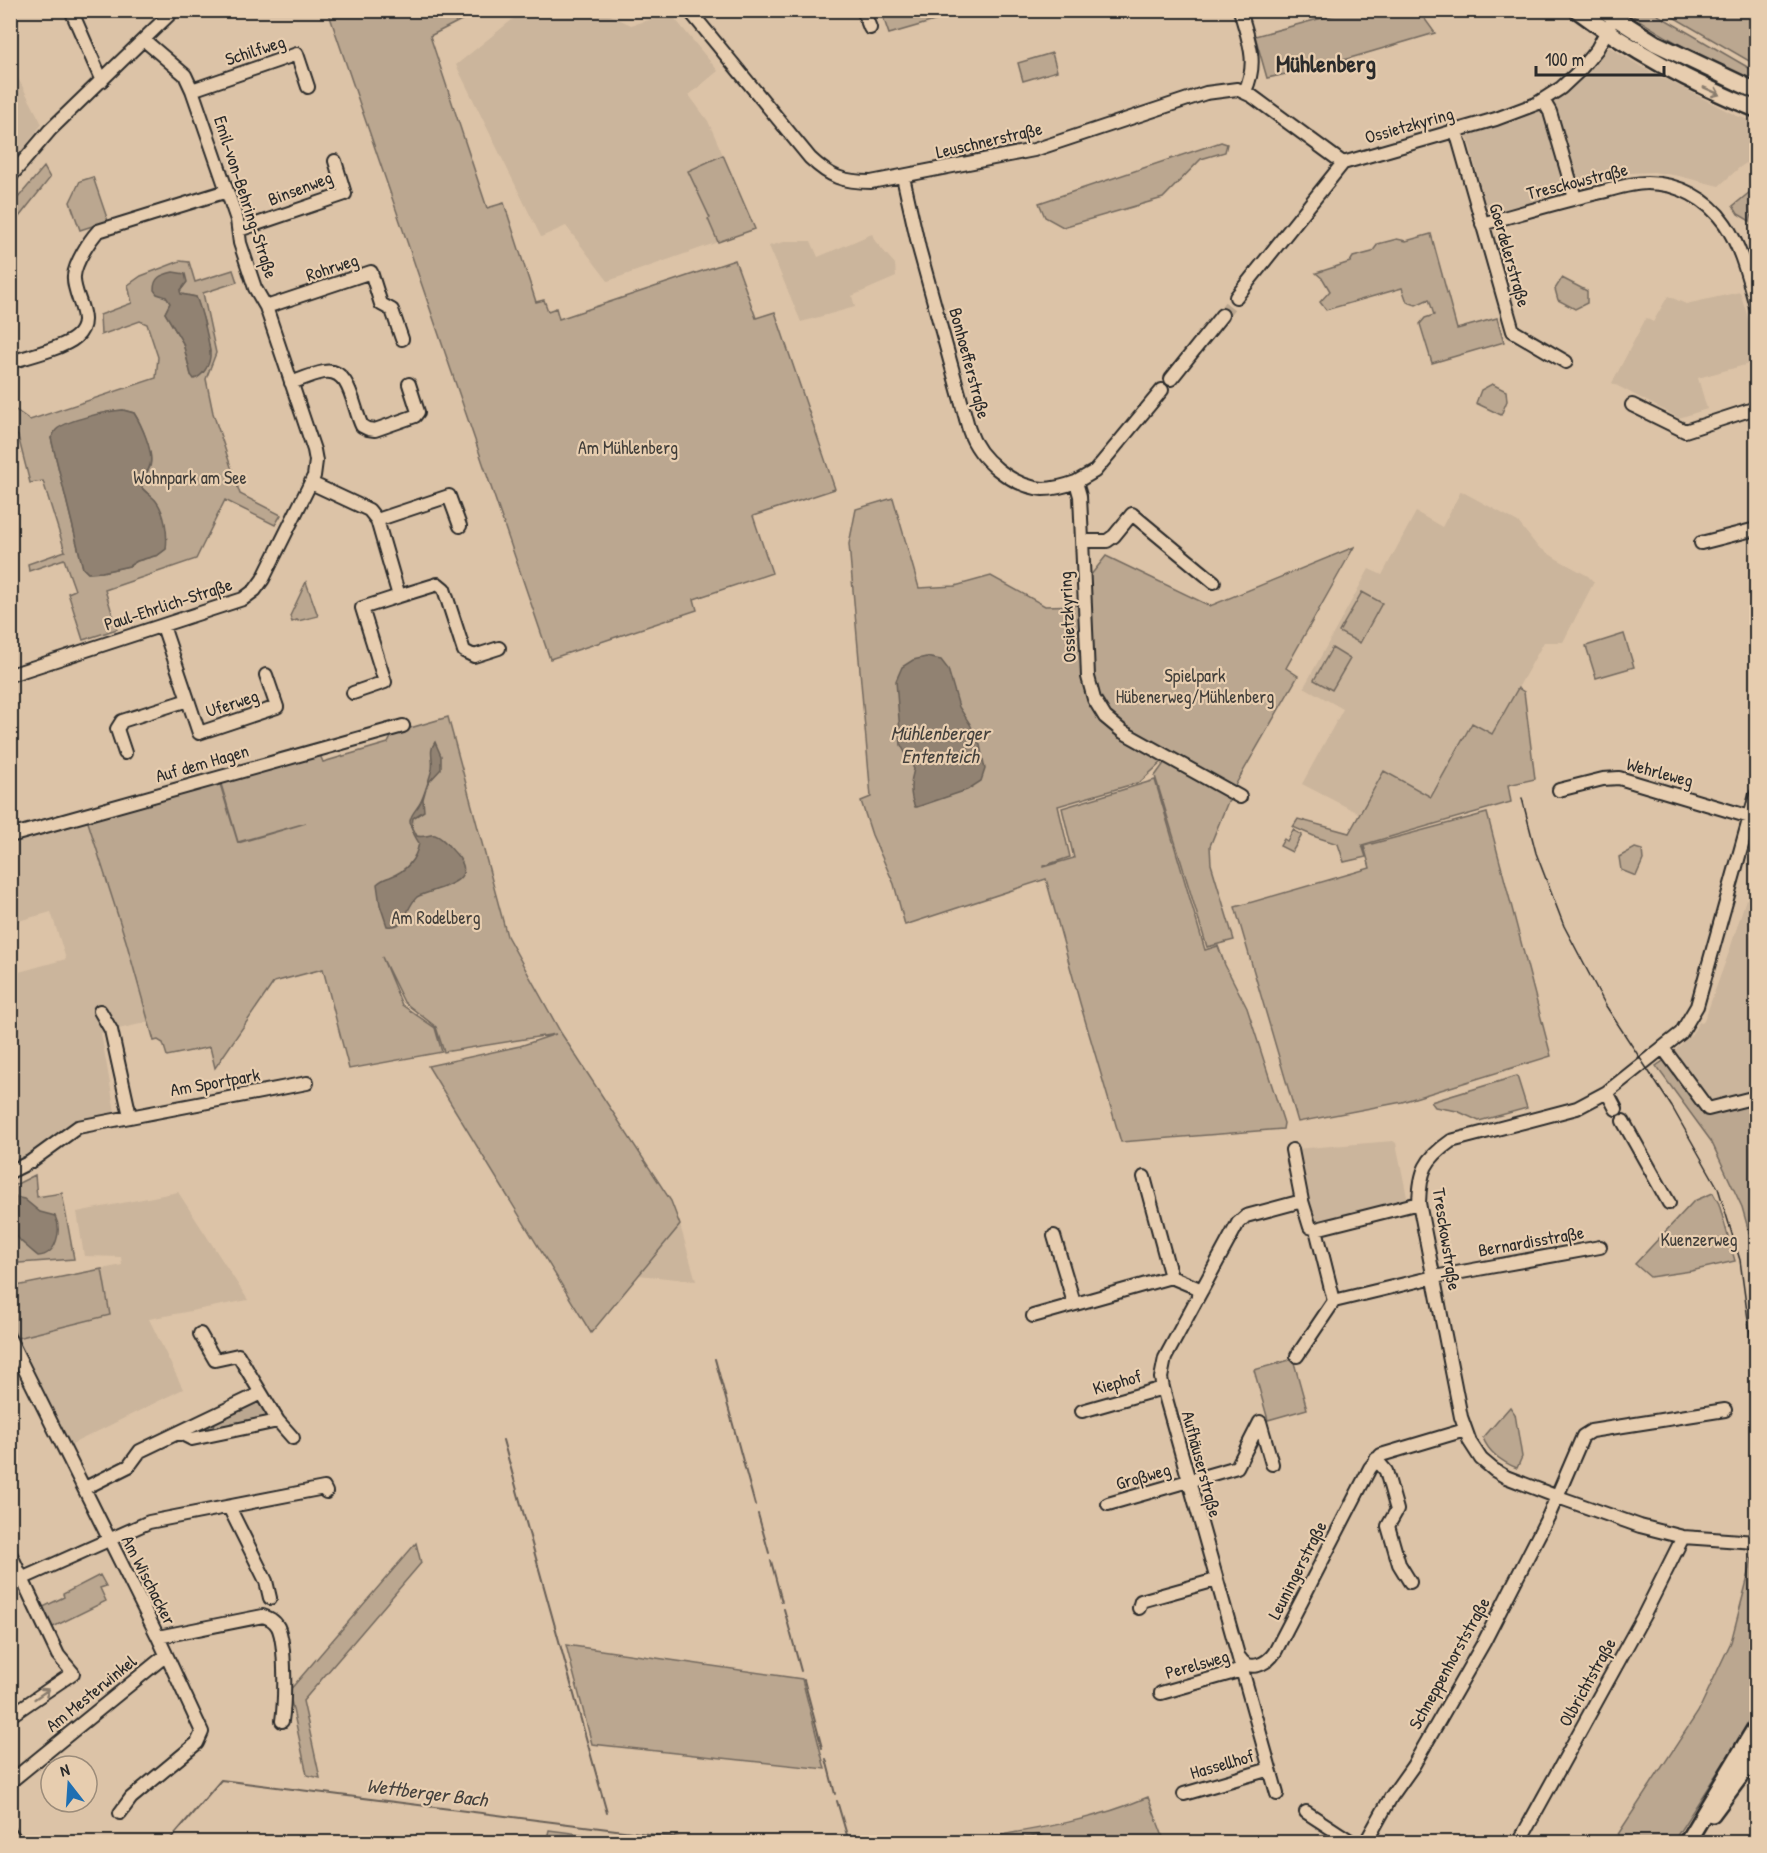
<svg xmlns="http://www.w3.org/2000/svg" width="1767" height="1853" viewBox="0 0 1767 1853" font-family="'Patrick Hand',sans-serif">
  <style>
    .built { fill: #cbb59c }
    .green { fill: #bba790; stroke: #73695e; stroke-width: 1.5; fill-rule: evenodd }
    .water { fill: #918272; stroke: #685f56; stroke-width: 1.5 }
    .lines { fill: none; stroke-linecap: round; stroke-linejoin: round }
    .stream { stroke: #685f56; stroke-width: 2 }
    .minor-tunnel { stroke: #b9a58e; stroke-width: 12; stroke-dasharray: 12 6; stroke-linecap: butt }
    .minor-casing { stroke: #2b2b2b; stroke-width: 16 }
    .major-casing { stroke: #2b2b2b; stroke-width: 20 }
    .minor { stroke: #e7cdaf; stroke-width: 12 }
    .major { stroke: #e7cdaf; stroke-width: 15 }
    .tram { stroke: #2b2b2b; stroke-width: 1.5 }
    .oneway { stroke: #897c6d }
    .labels { text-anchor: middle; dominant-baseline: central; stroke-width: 4.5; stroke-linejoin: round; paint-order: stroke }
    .street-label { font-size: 18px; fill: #2b2b2b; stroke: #e7cdaf }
    .park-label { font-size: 18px; fill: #413e3a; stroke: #e7cdaf }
    .water-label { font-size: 20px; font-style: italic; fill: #44413d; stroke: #e7cdaf }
    .district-label { font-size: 24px; font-weight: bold; fill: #2b2b2b; stroke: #e7cdaf }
  </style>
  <rect width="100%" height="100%" fill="#dcc3a7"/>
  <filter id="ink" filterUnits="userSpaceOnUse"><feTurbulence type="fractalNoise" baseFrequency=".0167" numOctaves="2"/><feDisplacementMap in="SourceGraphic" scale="12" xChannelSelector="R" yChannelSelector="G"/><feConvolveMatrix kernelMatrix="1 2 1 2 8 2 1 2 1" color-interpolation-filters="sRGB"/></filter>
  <g filter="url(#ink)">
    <path class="built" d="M 523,11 L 602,11 L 631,25 L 671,14 L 718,71 L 689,95 L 708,121 L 723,155 L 689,171 L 710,218 L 708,219 L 718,242 L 608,281 L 566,226 L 541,237 L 456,65 Z
      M 1609,47 L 1642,67 L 1737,116 L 1756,122 L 1756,156 L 1739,168 L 1719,186 L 1679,176 L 1654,172 L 1628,173 L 1601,180 L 1495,215 L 1486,207 L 1467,134 L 1519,120 L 1564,96 Z
      M 10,63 L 42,124 L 11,165 L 10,165 Z
      M 1756,197 L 1756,253 L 1750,221 Z
      M 872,234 L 875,241 L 895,264 L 896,277 L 852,296 L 855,307 L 801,322 L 769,246 L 788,241 L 811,241 L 818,257 Z
      M 1740,292 L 1756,344 L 1756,362 L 1698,378 L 1707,409 L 1679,418 L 1612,383 L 1646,318 L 1653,322 L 1668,296 L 1686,304 Z
      M 1461,491 L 1518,522 L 1537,546 L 1557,559 L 1588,576 L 1594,582 L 1563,642 L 1544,642 L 1492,734 L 1471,723 L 1431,797 L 1384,771 L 1360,814 L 1302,784 L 1343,709 L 1304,687 L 1369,569 L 1382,575 L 1416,512 L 1442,527 Z
      M 87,819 L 126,941 L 149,1022 L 101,1033 L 115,1112 L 76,1121 L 24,1158 L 11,1165 L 10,969 L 12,974 L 66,959 L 51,912 L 11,923 L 11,840 Z
      M 1746,899 L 1756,902 L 1756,1090 L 1711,1103 L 1673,1052 L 1691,1035 L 1699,1022 L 1702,1023 L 1704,1021 L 1729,952 Z
      M 1393,1141 L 1396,1143 L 1407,1197 L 1403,1200 L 1322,1222 L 1318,1221 L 1315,1218 L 1295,1149 Z
      M 178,1192 L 248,1300 L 149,1319 L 183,1389 L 70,1445 L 17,1338 L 110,1315 L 102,1269 L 122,1265 L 121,1257 L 84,1256 L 77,1212 Z
      M 680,1225 L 696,1281 L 638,1275 Z"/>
    <path class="green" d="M 328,11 L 479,11 L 430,36 L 487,208 L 504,203 L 536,302 L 544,300 L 548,311 L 556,308 L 559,319 L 735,260 L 756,318 L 775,312 L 835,489 L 753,516 L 772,573 L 694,599 L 697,610 L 550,659 Z
      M 969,11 L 889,34 L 881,11 L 969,10 Z
      M 1348,11 L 1419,11 L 1435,33 L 1323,66 L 1267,78 L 1255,36 Z
      M 1626,11 L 1651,11 L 1756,72 L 1756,82 C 1711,62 1666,39 1626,11 Z
      M 1663,11 L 1756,11 L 1756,65 Z
      M 1052,53 L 1057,71 L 1023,81 L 1018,63 Z
      M 1221,142 L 1227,144 L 1225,152 L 1201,159 L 1163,198 L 1063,227 L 1045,217 L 1039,203 Z
      M 723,155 L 755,229 L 718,242 L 708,219 L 710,218 L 688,171 Z
      M 44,167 L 50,178 L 11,227 L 11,206 Z
      M 93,177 L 108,221 L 80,230 L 70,202 L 80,181 Z
      M 1756,187 L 1756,197 L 1750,221 L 1738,214 L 1733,206 Z
      M 1431,234 L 1457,329 L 1497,318 L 1504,342 L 1432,363 L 1420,324 L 1425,318 L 1434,315 L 1429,299 L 1416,305 L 1407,302 L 1402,288 L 1326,310 L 1320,302 L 1330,291 L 1323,279 L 1316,273 L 1350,262 L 1353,257 L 1372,252 L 1378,244 L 1397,239 L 1406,241 Z
      M 180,261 L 189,262 L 195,282 L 233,270 L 237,282 L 203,293 L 216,353 L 206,379 L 213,413 L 240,494 L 281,515 L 275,525 L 225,500 L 196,559 L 105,590 L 117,629 L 83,640 L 68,593 L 75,590 L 64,559 L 29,571 L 28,564 L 65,551 L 43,481 L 30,483 L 18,436 L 11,431 L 10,406 L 30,420 L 156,378 L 158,357 L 147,324 L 140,321 L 101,335 L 100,315 L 132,303 L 128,285 L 141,276 ZM 185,284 L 180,291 L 181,294 L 196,297 L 204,322 L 210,352 L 191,375 L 183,343 L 165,313 L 170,303 L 166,296 ZM 123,410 L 134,413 C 141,424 154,454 150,467 C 146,475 141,478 142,488 L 155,500 L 165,527 L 166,549 L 158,555 L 137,561 L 129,566 L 102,572 L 88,573 L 83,568 L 51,438 L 107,412 Z
      M 1562,278 L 1587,291 L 1587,303 L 1575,309 L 1558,300 L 1555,289 Z
      M 1492,384 L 1506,391 L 1507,401 L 1501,415 L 1476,403 L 1481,390 Z
      M 893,498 L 919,588 L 955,586 L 991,576 L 1045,606 L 1081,605 L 1090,701 L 1164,760 L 1140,782 L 1058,806 L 1070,857 L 1043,866 L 1043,867 L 1074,858 L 1062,808 L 1155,780 L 1205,950 L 1218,946 L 1225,965 L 1247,1008 L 1284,1123 L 1283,1129 L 1121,1142 L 1080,1003 L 1046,879 L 905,925 L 894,884 L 872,835 L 861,801 L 871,797 L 849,544 L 856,509 Z
      M 1354,547 L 1286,668 L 1298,676 L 1233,789 L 1210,846 L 1211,864 L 1234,940 L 1207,947 L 1155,776 L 1170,755 L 1119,724 L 1105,708 L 1094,686 L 1090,576 L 1106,556 L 1210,606 Z
      M 306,582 L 318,616 L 298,621 L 297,620 L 292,622 L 290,616 Z
      M 1362,592 L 1382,603 L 1360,643 L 1339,632 Z
      M 1624,634 L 1634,667 L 1596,678 L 1586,646 Z
      M 1332,648 L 1350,659 L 1332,690 L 1314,680 Z
      M 1518,688 L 1524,692 L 1535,779 L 1508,785 L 1511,802 L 1362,845 L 1366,857 L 1344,862 L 1338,844 L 1316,837 L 1293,827 L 1298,819 L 1349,833 L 1384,771 L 1431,797 L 1472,723 L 1492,734 Z
      M 448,717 L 507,936 L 561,1033 L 671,1201 L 680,1225 L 591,1333 L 428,1066 L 520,1046 L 556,1034 L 444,1052 L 436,1027 L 404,1002 L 382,957 L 402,1005 L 435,1028 L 442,1052 L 349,1069 L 323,969 L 274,982 L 215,1068 L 210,1047 L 167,1056 L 163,1043 L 158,1040 L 154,1041 L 126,941 L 87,819 L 220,784 L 238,843 L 306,823 L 238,842 L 221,784 L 320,755 L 323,762 L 388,743 L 393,733 Z
      M 1487,813 L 1551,1056 L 1402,1102 L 1298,1122 L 1235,907 L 1370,868 L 1364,846 Z
      M 1293,830 L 1302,835 L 1292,852 L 1280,846 L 1284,839 L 1287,841 Z
      M 1635,848 L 1642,850 L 1643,860 L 1636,876 L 1621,870 L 1619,857 Z
      M 1669,1057 L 1710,1111 L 1756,1100 L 1756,1257 L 1742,1207 L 1711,1141 L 1656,1066 Z
      M 1517,1076 L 1527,1108 L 1479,1121 L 1457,1111 L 1435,1107 L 1431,1102 Z
      M 35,1175 L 37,1197 L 62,1193 L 74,1259 L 19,1263 L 11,1261 L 11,1187 Z
      M 1713,1193 L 1719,1204 L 1735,1261 L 1691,1271 L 1650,1277 L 1635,1264 L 1694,1201 Z
      M 102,1269 L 110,1315 L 17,1338 L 11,1324 L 11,1287 Z
      M 1293,1359 L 1307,1409 L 1268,1420 L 1254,1370 Z
      M 260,1398 L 269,1417 L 192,1434 L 193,1430 Z
      M 1510,1407 L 1515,1414 L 1522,1457 L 1517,1468 C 1502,1462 1489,1453 1483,1438 Z
      M 416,1543 L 421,1563 L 303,1701 L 320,1778 L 307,1775 L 289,1691 Z
      M 1753,1549 L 1756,1549 L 1756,1712 L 1673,1842 L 1613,1842 L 1698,1712 L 1731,1642 L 1749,1573 Z
      M 100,1575 L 106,1586 L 100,1588 L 106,1601 L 51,1628 L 41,1608 L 64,1597 L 63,1594 Z
      M 566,1645 L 802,1679 L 825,1769 L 592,1744 Z
      M 1148,1797 L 1165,1842 L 959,1842 C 1023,1831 1088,1823 1148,1797 Z
      M 549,1830 L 640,1842 L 546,1842 Z"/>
    <path class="water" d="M 173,272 L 185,274 L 187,282 L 180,291 L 181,294 L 196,297 C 201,308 211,346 210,357 C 209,366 203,376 194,379 L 191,375 L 183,343 L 165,313 L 170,303 L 166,297 L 157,294 L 154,290 C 154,277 161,275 173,272 Z
      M 123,410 L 134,413 C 141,424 154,452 150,465 C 148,475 140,475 142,488 C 146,493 152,496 156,501 C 165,513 168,534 166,549 L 158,555 L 137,561 L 129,566 L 102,572 L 88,573 L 83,568 L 51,438 C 53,436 54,432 56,430 C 66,420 108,411 123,410 Z
      M 926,657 L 941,660 L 948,669 L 959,707 L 970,724 L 980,745 L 985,769 L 981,781 L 967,790 L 917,807 L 915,807 C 909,794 910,782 914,769 L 901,745 L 896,681 L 902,667 L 913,660 Z
      M 435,742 L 441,756 L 441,769 L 429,782 L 426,788 L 423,799 L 424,811 L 413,818 L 412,826 L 417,836 C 424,838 429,834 435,835 C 444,838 450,848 456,854 C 482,883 435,888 417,897 C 405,908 407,929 387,926 L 380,905 L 377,884 C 381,880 384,879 390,877 C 406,871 416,859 419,843 C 415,836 410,830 410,821 C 411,814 416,810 419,805 C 423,799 430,776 432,769 C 434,759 428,752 435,742 Z
      M 15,1197 L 24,1199 L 40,1212 L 55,1216 C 62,1230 57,1255 38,1256 C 12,1234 10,1235 11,1199 Z"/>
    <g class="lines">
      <path class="stream" d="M 715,1359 L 755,1505
        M 503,1440 L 607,1813
        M 758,1514 L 769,1553
        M 771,1561 L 782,1602
        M 784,1609 L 801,1671
        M 804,1680 L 822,1748
        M 826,1759 L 835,1794
        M 837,1801 L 849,1842
        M 168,1842 L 221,1780 L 711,1842
        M 1000,1842 L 1039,1835 L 1052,1842"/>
      <path class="minor-tunnel" d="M 1222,315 L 1236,297"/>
      <g class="minor-casing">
        <path id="minor" d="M 71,10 L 102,81
          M 689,10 L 810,158 C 830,177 843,182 871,182 L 1034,150 L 1206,93 L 1237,89 L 1252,96 L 1343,163
          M 863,10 L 870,28
          M 1240,10 C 1248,40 1259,61 1245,91
          M 192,90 L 297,54 L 308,87
          M 1543,100 L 1550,112 L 1575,198
          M 1456,131 L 1513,331 L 1566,362
          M 10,177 L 50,130 L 174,10
          M 903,177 L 919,248 L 969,430 C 979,460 1012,486 1043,489 C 1055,489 1065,486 1076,482
          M 1482,224 C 1522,213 1562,201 1602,192 C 1617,188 1632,183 1647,183 C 1678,183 1708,199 1725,224 C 1742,249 1748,278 1756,306
          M 239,230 L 345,194 L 335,161
          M 1236,297 L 1343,163 L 1496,119 L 1536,104 L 1561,88 L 1579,71 L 1597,49 L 1610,25
          M 266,307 L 371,272 L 381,304 L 392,310 L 402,339
          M 10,362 C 27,357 64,348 76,337 C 96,319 72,297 74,276 C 75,263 89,241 98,231 L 227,191
          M 1171,379 L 1222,315
          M 291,383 C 302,379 313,374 324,372 C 351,367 353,409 362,426 L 368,429 L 375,430 L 415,416 L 418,412 L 409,384
          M 1162,390 L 1095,471 L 1076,482 L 1080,496 L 1087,651 L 1088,677 L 1094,699 L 1105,717 L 1123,732 L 1240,797
          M 1632,405 L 1685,431 L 1756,408
          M 311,483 L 369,510 L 377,520 L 399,596 L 438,584 L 444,589 L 464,651 L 474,656 L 499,648
          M 377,520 L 449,496 L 460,526
          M 1082,541 L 1107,541 L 1114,536 L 1132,514 L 1214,582
          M 1701,543 L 1756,529
          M 163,626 L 188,700
          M 10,675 L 243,599 L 255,590 L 263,579 L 314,476 L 316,461 L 314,450 L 266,307 L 255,288 L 240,243 L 237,220 L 192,90 L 185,75 L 144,40
          M 353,693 L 385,682 L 362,608 L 399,596
          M 125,753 L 117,729 L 122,721 L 188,700 L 199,733 L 277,707 L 266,675
          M 1559,790 L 1603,779 L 1619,778 L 1750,817
          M 1756,795 L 1697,1006 L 1681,1033 L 1607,1092 L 1577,1108 L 1451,1141 C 1425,1159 1420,1171 1419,1203 L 1461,1417 L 1470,1442 L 1481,1459 L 1494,1470 L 1506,1477 L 1558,1497 L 1640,1526 L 1683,1537 L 1756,1542
          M 10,836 L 403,726
          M 100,1011 L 111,1030 L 130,1116
          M 1663,1048 L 1708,1109 L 1756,1097
          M 1607,1092 L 1616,1109
          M 1623,1121 L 1669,1203
          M 1292,1150 L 1302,1201 L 1310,1227 L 1316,1229 L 1419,1203
          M 10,1172 L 30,1162 L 78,1127 L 307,1083
          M 1144,1177 L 1171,1277
          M 1316,1229 L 1334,1301
          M 1054,1236 L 1074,1303
          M 1033,1316 L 1171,1277 L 1202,1290
          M 200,1334 L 215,1360 L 238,1355 L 261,1393
          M 10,1340 L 158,1637 L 202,1732 L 197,1743 L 131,1798 L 120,1813
          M 1297,1356 L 1334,1301 L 1434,1277 L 1600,1247
          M 1082,1411 L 1163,1388
          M 278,1421 L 293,1438
          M 1376,1459 L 1386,1471 L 1397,1510 L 1388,1526 L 1399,1564 L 1410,1582
          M 85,1488 L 129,1466 L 140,1451 L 261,1393 L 278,1421 L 192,1439 L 180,1433
          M 1108,1504 L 1237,1467 L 1260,1422 L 1272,1464
          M 229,1507 L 266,1581 L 270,1598
          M 10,1553 L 58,1655 L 73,1673 L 10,1716
          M 10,1584 L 149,1522 L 324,1488 L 326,1492
          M 1139,1608 L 1141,1601 L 1216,1580
          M 158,1637 L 263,1616 C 269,1618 274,1620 278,1627 C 286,1644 285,1701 282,1721
          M 1240,1658 C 1249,1673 1267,1664 1275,1652 L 1370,1468 L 1381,1455 L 1465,1430
          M 1161,1693 L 1242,1670
          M 10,1782 L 166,1655
          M 1184,1794 L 1270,1769
          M 1277,1794 L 1163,1388 L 1161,1378 L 1165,1358 L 1238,1223 L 1246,1216 L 1302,1201
          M 1306,1812 L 1352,1842
          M 10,1833 L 17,1842
          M 1366,1842 L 1391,1797 L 1413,1766 L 1484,1642 L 1549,1515 L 1583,1436 L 1591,1431 L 1725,1410
          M 1519,1842 L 1644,1615 L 1683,1537"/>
      </g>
      <g class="major-casing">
        <path id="major" d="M 1577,10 C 1632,51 1693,84 1756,109
          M 1603,10 L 1655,43 L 1756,91
          M 1712,1814 L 1756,1755
          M 1687,1842 L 1756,1727"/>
      </g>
      <use href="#minor" class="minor"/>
      <use href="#major" class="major"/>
      <path class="tram" d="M 1522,798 L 1536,853 L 1564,926 L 1606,1006 L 1672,1107 L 1718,1188 L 1740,1260 L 1755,1371 L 1756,1422"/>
    </g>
    <defs><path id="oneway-shaft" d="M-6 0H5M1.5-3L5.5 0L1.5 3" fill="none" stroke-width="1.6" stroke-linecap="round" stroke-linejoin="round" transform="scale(1.5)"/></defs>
    <g class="oneway">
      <use href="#oneway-shaft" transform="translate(1712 91) rotate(24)"/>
      <use href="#oneway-shaft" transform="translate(42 1694) rotate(-34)"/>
    </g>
  </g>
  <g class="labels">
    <g class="street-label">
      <text transform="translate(255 50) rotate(-18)">Schilfweg</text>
      <text transform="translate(1409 125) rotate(-16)">Ossietzkyring</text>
      <text transform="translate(989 140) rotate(-13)">Leuschnerstraße</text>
      <text transform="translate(1577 181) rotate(-14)">Tresckowstraße</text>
      <text transform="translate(300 188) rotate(-21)">Binsenweg</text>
      <text transform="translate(246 197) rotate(72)">Emil-von-Behring-Straße</text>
      <text transform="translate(1510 255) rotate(74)">Goerdelerstraße</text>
      <text transform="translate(332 267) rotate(-18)">Rohrweg</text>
      <text transform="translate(970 363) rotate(75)">Bonhoefferstraße</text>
      <text transform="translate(168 604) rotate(-18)">Paul-Ehrlich-Straße</text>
      <text transform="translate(1067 617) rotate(-93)">Ossietzkyring</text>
      <text transform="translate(232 703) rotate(-18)">Uferweg</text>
      <text transform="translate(202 763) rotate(-16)">Auf dem Hagen</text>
      <text transform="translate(1660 772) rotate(15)">Wehrleweg</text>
      <text transform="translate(215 1082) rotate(-10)">Am Sportpark</text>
      <text transform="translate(1447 1239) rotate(81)">Tresckowstraße</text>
      <text transform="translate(1531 1241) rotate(-10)">Bernardisstraße</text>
      <text transform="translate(1117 1382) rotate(-16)">Kiephof</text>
      <text transform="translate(1202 1464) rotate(75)">Aufhäuserstraße</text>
      <text transform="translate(1143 1476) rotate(-16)">Großweg</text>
      <text transform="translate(1297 1570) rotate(-63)">Leuningerstraße</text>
      <text transform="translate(149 1580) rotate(63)">Am Wischacker</text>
      <text transform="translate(1449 1663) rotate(-61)">Schneppenhorststraße</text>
      <text transform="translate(1197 1664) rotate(-16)">Perelsweg</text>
      <text transform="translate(1587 1682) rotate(-61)">Olbrichtstraße</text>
      <text transform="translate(91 1693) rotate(-39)">Am Mesterwinkel</text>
      <text transform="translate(1222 1764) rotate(-16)">Hassellhof</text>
    </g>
    <g class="park-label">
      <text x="628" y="447">Am Mühlenberg</text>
      <text x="190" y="477">Wohnpark am See</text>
      <text x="1195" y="675">Spielpark<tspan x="1195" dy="21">Hübenerweg/Mühlenberg</tspan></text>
      <text x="436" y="917">Am Rodelberg</text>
      <text x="1699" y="1239">Kuenzerweg</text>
    </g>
    <g class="water-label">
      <text x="940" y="732">Mühlenberger<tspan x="940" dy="23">Ententeich</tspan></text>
      <text transform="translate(427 1792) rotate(7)">Wettberger Bach</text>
    </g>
    <g class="district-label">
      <text x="1326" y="63">Mühlenberg</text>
    </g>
  </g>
  <rect width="1767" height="1853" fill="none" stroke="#e7cdaf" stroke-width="36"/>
  <rect x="18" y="18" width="1731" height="1817" fill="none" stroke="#2b2b2b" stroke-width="2" filter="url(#ink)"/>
  <g transform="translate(69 1784) rotate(343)"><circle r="28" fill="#e7cdaf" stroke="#9c8c7a" stroke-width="1.5"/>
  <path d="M0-4.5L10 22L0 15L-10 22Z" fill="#1f6fb2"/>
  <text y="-9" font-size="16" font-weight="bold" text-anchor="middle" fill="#2b2b2b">N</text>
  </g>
  <path d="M1536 66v9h128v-9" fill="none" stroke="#2b2b2b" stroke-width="3"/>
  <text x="1545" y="66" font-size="18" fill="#2b2b2b" stroke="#e7cdaf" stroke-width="4.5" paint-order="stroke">100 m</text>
</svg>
